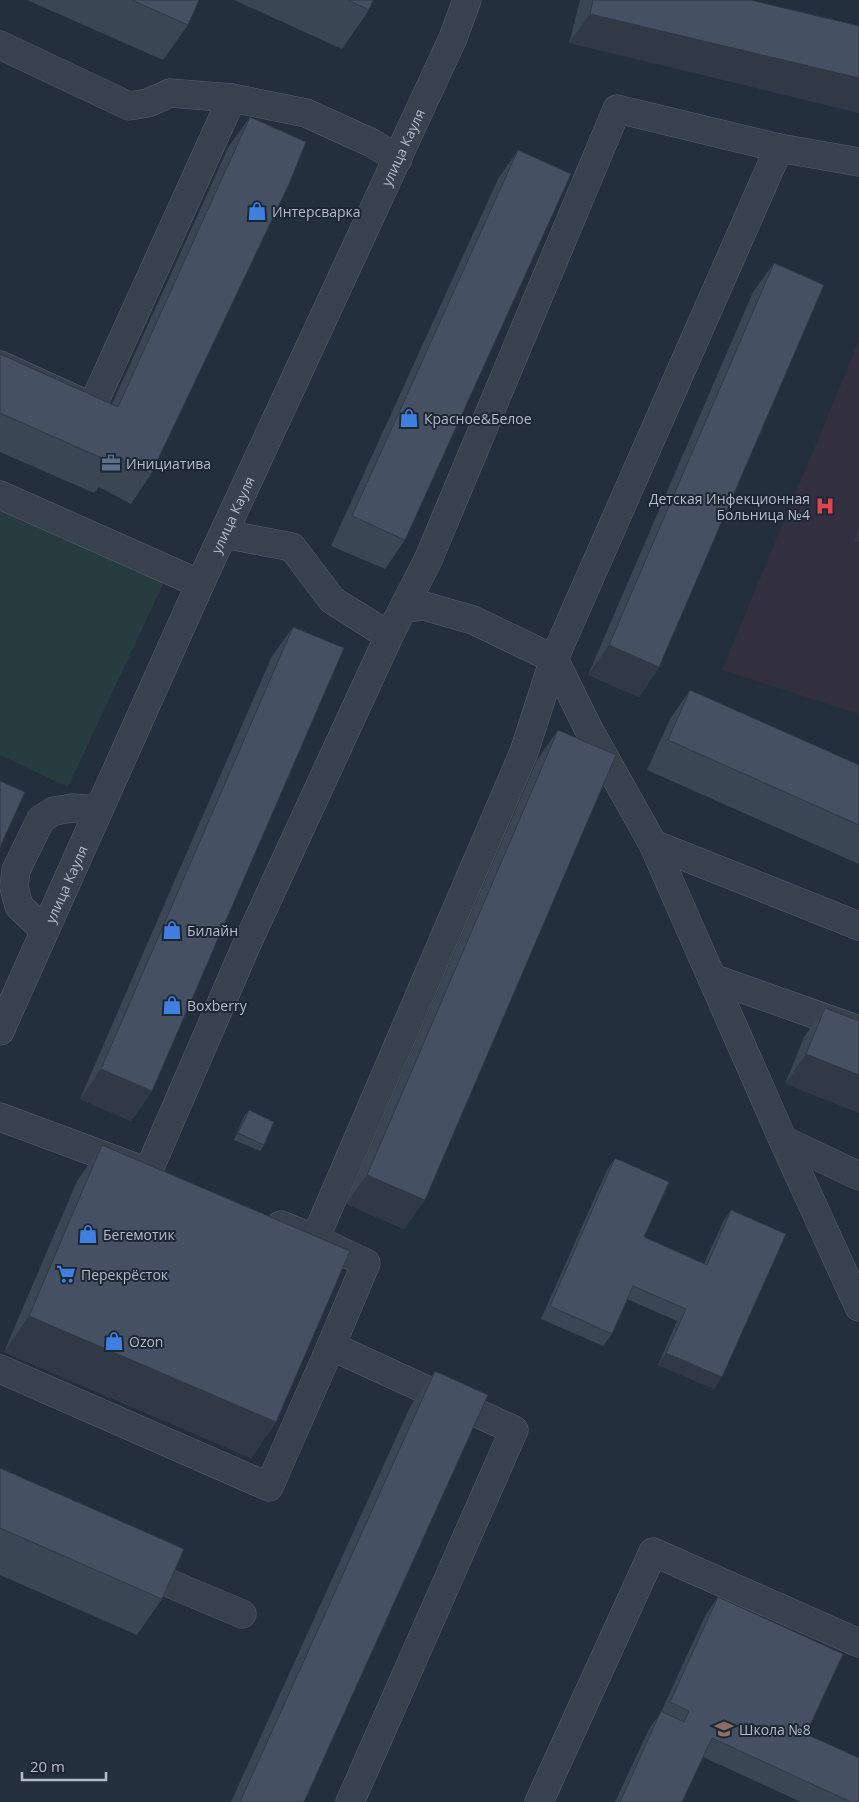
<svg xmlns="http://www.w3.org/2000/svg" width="859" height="1802" viewBox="0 0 859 1802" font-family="'Open Sans',sans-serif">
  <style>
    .medical { fill: #32303f }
    .green { fill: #263c3f }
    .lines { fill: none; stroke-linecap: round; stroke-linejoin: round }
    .minor-casing { stroke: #565f6c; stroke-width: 29 }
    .minor { stroke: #38414e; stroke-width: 28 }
    .wall { fill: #3b4654 }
    .shaded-wall { fill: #303945 }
    .building { fill: #455162; stroke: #303945 }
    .labels { text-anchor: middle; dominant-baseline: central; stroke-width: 4; stroke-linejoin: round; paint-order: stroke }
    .street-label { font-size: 14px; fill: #b4bcc9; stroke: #1d2633 }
    .poi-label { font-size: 14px; fill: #b4bcc9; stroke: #1d2633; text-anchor: start }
  </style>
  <rect width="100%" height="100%" fill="#242f3e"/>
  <path class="medical" d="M 859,341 L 859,714 L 722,670 Z"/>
  <path class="green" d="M 0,509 L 164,582 L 68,787 L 0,755 Z"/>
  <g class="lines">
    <g class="minor-casing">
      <g id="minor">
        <path d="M 0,45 L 129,106 L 148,103 L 170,93 L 232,98 L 306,113 L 372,143 L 398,159"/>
        <path d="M 0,365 L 92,407 L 232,98"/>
        <path d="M 0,495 L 200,584"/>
        <path d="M 224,534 L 292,547 L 332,600 L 389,636"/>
        <path d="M 404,608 L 424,606 L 473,620 L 554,659 L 588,728 L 653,844 L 783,1140 L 859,1307"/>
        <path d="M 653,844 L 859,926"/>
        <path d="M 44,930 L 19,906 L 14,887 L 16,870 L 41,819 L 54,811 L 72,808 L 99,810"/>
        <path d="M 712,978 L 859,1030"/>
        <path id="s1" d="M 0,1031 L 200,584 L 453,38 L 467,0"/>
        <path d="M 0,1117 L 132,1166"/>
        <path d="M 783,1140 L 859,1176"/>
        <path d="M 148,1172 L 246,946 L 389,636 L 428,560 L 617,109 L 779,148 L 859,162"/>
        <path d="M 281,1225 L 315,1239 L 524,752 L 554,659 L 779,148"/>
        <path d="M 315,1239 L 366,1263 L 331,1346"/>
        <path d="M 0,1369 L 269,1487 L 331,1346 L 514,1430 L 350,1802"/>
        <path d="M 135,1569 L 242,1614"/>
        <path d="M 539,1802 L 653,1552 L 859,1643"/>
      </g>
    </g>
    <use href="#minor" class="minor"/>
  </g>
  <path class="wall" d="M 27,0 L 199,0 L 188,25 L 163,60 Z
    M 234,0 L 373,0 L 369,10 L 342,49 Z
    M 580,0 L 751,0 L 569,43 Z
    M 250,117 L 151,474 L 131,504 L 99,487 L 94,493 L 0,452 L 0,354 L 112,404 L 229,146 Z
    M 518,150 L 405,540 L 385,569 L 331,546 L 498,179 Z
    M 774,263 L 659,667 L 639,697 L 588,675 L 753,292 Z
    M 859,530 L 859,542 L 855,540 Z
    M 293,627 L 152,1091 L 131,1121 L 80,1099 L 272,656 Z
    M 690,690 L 859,765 L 859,864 L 647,770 L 670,719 Z
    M 558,730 L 425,1200 L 404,1229 L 346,1204 L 537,760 Z
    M 825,1008 L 859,1021 L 785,1084 L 804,1037 Z
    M 249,1110 L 264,1145 L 260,1151 L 234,1140 L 244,1116 Z
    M 102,1145 L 276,1422 L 251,1458 L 4,1352 L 77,1181 Z
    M 615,1158 L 644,1237 L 704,1264 L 723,1222 L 731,1210 L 714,1389 L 658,1365 L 677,1321 L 627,1299 L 612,1334 L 603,1346 L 541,1319 L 607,1170 Z
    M 435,1371 L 304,1802 L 231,1802 L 410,1407 Z
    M 0,1468 L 162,1599 L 137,1635 L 0,1575 Z
    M 718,1597 L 806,1734 L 859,1802 L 801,1802 L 703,1757 L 682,1802 L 615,1802 L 649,1729 L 661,1712 L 706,1614 Z"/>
  <path class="shaded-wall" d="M 590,14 L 859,78 L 859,113 L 569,43 Z
    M 859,534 L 859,542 L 855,540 Z
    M 609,645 L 659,667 L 639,697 L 588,675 Z
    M 806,1054 L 859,1075 L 859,1113 L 785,1084 Z
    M 101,1069 L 152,1091 L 131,1121 L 80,1099 Z
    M 367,1175 L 425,1200 L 404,1229 L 346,1204 Z
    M 29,1316 L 276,1422 L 251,1458 L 4,1352 Z
    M 666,1353 L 722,1377 L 714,1389 L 658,1365 Z"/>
  <path class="building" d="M 132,0 L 199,0 L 188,25 Z
    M 348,0 L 373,0 L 369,10 Z
    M 593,0 L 751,0 L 859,26 L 859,78 L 590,14 Z
    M 250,117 L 306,142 L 289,184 L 151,474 L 118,457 L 115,464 L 0,413 L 0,354 L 118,407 Z
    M 518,150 L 571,174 L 405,540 L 352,516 Z
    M 774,263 L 824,285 L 659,667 L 609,645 Z
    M 293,627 L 344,648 L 152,1091 L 101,1069 Z
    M 690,690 L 859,765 L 859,825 L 668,740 Z
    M 558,730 L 616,755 L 425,1200 L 367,1175 Z
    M 0,781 L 25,792 L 0,847 Z
    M 825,1008 L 859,1021 L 859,1075 L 806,1054 Z
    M 249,1110 L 274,1122 L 264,1145 L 238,1133 Z
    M 102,1145 L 350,1251 L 276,1422 L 29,1316 Z
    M 615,1158 L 669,1182 L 644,1237 L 707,1265 L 731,1210 L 786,1234 L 722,1377 L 666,1353 L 686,1309 L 633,1286 L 612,1334 L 550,1306 Z
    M 435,1371 L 488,1395 L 304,1802 L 240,1802 Z
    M 0,1468 L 184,1549 L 162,1599 L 0,1528 Z
    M 718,1597 L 843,1654 L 806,1734 L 859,1758 L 859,1802 L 851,1802 L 712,1738 L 682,1802 L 620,1802 L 661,1711 L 684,1722 L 689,1711 L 670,1702 Z"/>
  <defs>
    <g id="shop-bare" transform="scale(1.5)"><path d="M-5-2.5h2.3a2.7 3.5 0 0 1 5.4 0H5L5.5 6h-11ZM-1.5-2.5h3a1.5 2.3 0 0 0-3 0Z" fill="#3f7fe0" stroke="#1d2633" stroke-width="2.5" paint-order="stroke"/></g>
    <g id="office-bare" transform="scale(1.5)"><path d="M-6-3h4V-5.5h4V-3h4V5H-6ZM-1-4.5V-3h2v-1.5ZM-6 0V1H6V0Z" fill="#5c6f8a" stroke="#1d2633" stroke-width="2.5" paint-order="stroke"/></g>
    <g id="hospital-bare" transform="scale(1.5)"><path d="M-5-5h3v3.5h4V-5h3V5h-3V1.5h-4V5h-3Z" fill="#e0444e" stroke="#1d2633" stroke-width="2.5" paint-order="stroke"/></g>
    <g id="supermarket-bare" transform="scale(1.5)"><path d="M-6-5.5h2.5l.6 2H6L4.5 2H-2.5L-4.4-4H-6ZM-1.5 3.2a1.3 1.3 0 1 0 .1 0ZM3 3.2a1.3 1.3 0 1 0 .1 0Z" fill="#3f7fe0" stroke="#1d2633" stroke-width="2.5" paint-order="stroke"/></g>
    <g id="school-bare" transform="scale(1.5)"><path d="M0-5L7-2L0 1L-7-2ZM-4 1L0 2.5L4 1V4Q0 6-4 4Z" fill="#8d6e63" stroke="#1d2633" stroke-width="2.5" paint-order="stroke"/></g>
  </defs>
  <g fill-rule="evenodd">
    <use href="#shop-bare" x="257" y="211"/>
    <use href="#shop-bare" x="409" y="418"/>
    <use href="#office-bare" x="111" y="463"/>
    <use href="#hospital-bare" x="825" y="506"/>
    <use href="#shop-bare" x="172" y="930"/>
    <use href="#shop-bare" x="172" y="1005"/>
    <use href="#shop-bare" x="88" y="1234"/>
    <use href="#supermarket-bare" x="66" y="1274"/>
    <use href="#shop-bare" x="114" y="1341"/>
    <use href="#school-bare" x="724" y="1729"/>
  </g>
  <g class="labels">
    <g class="street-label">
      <text stroke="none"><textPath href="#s1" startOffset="971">улица Кауля</textPath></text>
      <text stroke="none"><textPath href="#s1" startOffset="566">улица Кауля</textPath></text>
      <text stroke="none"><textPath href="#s1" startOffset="161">улица Кауля</textPath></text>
    </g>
    <g class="poi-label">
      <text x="272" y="211">Интерсварка</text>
      <text x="424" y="418">Красное&amp;Белое</text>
      <text x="126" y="463">Инициатива</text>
      <text x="810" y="498" text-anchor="end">Детская Инфекционная<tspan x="810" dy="16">Больница №4</tspan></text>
      <text x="187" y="930">Билайн</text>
      <text x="187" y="1005">Boxberry</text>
      <text x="103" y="1234">Бегемотик</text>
      <text x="81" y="1274">Перекрёсток</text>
      <text x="129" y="1341">Ozon</text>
      <text x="739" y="1729">Школа №8</text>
    </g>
  </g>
  <path d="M22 1772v8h84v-8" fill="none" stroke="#b4bcc9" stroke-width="2.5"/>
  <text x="30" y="1772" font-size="15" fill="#b4bcc9" stroke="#1d2633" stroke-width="4" paint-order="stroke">20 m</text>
</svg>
